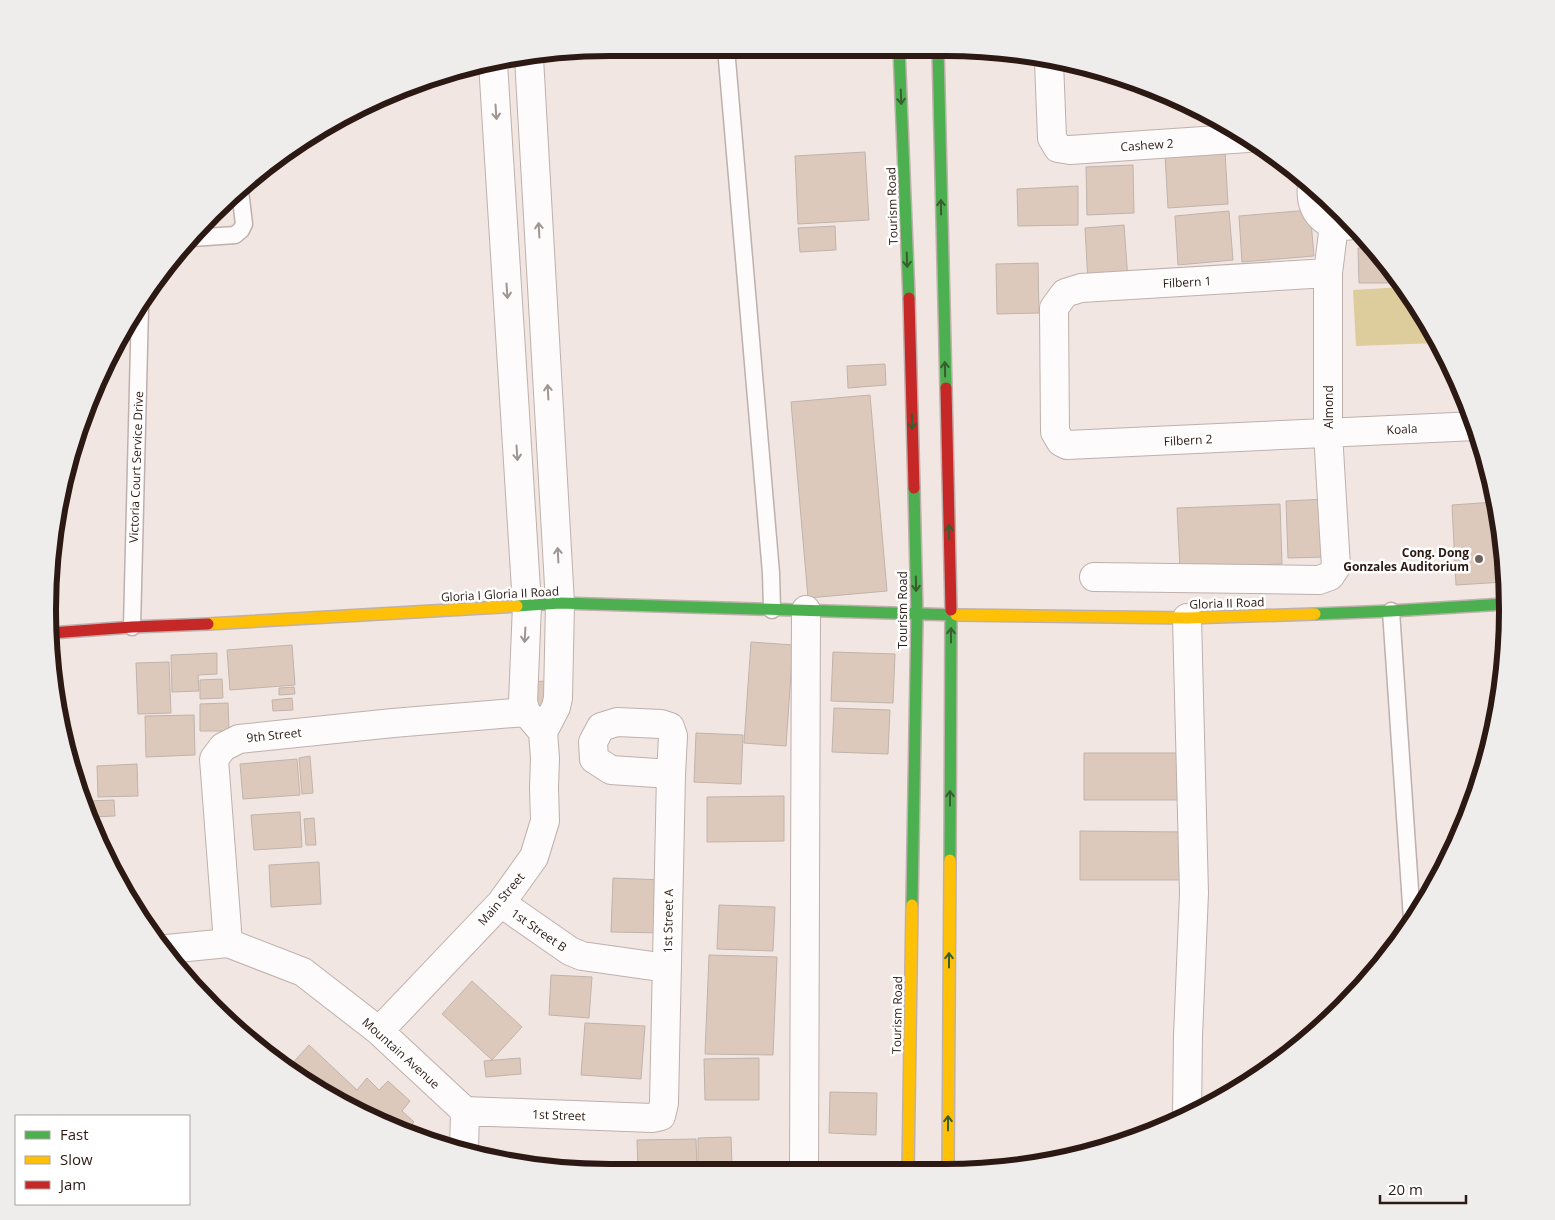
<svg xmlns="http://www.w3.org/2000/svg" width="1555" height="1220" viewBox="0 0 1555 1220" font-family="'Open Sans',sans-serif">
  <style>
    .green { fill: #ddcd9d }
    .building { fill: #ddc9bc; stroke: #c0b3ab }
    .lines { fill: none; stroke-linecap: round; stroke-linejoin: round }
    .lane-casing { stroke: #bfb0ab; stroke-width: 19 }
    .street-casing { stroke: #bfb0ab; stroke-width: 30 }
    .fast-casing { stroke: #bfb0ab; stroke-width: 14 }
    .slow-casing { stroke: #bfb0ab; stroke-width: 14 }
    .jam-casing { stroke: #bfb0ab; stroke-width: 14 }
    .lane { stroke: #fdfbfb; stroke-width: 16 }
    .street { stroke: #fdfbfb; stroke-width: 28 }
    .fast { stroke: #4caf50; stroke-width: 11 }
    .slow { stroke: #ffc107; stroke-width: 11 }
    .jam { stroke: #c62828; stroke-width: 11 }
    .oneway { stroke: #3a5c2e }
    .oneway2 { stroke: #9f9593 }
    .poi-dot { fill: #71615b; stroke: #fff; stroke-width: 2 }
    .labels { text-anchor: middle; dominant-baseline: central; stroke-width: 5; stroke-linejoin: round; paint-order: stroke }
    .street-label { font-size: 12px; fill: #2c1913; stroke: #fff }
    .poi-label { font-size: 12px; font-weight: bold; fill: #2c1913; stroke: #fff; text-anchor: end }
    .rim { fill: none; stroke: #2c1913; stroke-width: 6 }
  </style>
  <rect width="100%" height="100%" fill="#f2e6e2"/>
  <path class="green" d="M 1403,287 L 1432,328 L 1438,343 L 1356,346 L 1353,290 Z"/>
  <path class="building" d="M 1225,151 L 1228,204 L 1168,208 L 1165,155 Z
    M 865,152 L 869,220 L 798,224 L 795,156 Z
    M 1133,165 L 1134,213 L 1087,215 L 1086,167 Z
    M 1078,186 L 1078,225 L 1018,226 L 1017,189 Z
    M 215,210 L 216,224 L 203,225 L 212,212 Z
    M 1310,210 L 1314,256 L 1242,262 L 1239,216 Z
    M 1229,211 L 1233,260 L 1178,265 L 1175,216 Z
    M 1124,225 L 1128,280 L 1088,282 L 1085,228 Z
    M 835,226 L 836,250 L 800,252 L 798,228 Z
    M 1358,248 L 1374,248 L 1399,283 L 1359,283 Z
    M 1038,263 L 1039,313 L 997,314 L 996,264 Z
    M 885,364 L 886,385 L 848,388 L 847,366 Z
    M 870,395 L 887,591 L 808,598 L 791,402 Z
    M 1327,499 L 1328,557 L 1288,558 L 1286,501 Z
    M 1495,502 L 1503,536 L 1504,582 L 1456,585 L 1452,505 Z
    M 1280,504 L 1282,564 L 1180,567 L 1177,508 Z
    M 751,642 L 793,645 L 786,746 L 744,743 Z
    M 292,645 L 295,685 L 230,690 L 227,650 Z
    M 833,652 L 895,654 L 893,703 L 831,701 Z
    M 217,653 L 217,674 L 198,675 L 199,691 L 172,692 L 171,655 Z
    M 169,662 L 171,713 L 138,714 L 136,663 Z
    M 222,679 L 223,698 L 200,699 L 200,680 Z
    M 546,681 L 548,708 L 530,709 L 528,682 Z
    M 294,687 L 295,694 L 279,695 L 279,688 Z
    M 292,698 L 293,710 L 273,711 L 272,700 Z
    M 228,703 L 229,731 L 200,731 L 200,704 Z
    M 834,708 L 890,710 L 888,754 L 832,752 Z
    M 194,715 L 195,755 L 146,757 L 145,716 Z
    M 696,733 L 743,735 L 741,784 L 694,782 Z
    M 1084,753 L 1185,753 L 1185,800 L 1084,800 Z
    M 310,756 L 313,793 L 302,794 L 299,758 Z
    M 297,759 L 300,795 L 243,799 L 240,764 Z
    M 137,764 L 138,796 L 98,797 L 97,766 Z
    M 784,796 L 784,841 L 707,842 L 707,797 Z
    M 114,800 L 115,816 L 92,817 L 87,801 Z
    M 300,812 L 302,847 L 254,850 L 251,815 Z
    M 314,818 L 316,845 L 306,845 L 304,819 Z
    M 1080,831 L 1184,832 L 1184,880 L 1080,880 Z
    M 319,862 L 321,904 L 271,907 L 269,865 Z
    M 613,878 L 663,880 L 661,933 L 611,932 Z
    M 719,905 L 775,907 L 773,951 L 717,949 Z
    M 709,955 L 777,957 L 773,1055 L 705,1054 Z
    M 551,975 L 592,977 L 589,1018 L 549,1015 Z
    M 472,981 L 522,1027 L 492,1060 L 442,1014 Z
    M 585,1023 L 645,1026 L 641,1079 L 581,1075 Z
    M 309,1045 L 357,1090 L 367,1078 L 379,1090 L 388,1081 L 410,1101 L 402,1111 L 414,1122 L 404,1133 L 395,1130 L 297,1078 L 287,1069 Z
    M 520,1058 L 521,1074 L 486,1077 L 484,1061 Z
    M 759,1058 L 759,1100 L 705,1100 L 704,1059 Z
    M 830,1092 L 877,1093 L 876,1135 L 829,1133 Z
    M 731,1137 L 732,1165 L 698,1166 L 698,1138 Z
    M 696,1139 L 697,1172 L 638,1172 L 637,1140 Z
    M 762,1167 L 762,1172 L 698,1172 L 698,1168 Z
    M 823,1169 L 874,1169 L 874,1172 L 823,1172 Z"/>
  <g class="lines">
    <g class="lane-casing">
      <path id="lane" d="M 726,48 L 771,573 L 772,610
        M 192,238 L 235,235 L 241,230 L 244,224 L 240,191
        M 1391,611 L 1412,919
        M 132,627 L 140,307"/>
    </g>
    <g class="street-casing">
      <path id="street" d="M 529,58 L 560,603 L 558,698 L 556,707 L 543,732
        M 1049,62 L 1052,138 L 1058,148 L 1070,150 L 1248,138
        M 493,63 L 527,605 L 523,702 L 526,712 L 543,732
        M 1312,185 C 1309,212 1326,230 1354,225
        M 1328,273 L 1081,288 L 1065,293 L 1054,308 L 1055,432 L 1061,442 L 1067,445 L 1476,426
        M 1094,577 L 1319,580 L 1330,576 L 1336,567 L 1328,433 L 1328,273 L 1334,225
        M 1187,618 L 1194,893 L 1188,1036 L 1187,1115
        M 501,903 L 570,951 L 582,956 L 667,968
        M 228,943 L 214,759 L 223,747 L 239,739 L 393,723 L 526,712
        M 167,949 L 228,943 L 303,972 L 379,1031 L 465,1111 L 464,1151
        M 379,1031 L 501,903 L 534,857 L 545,821 L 544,788 L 545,758 L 543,732
        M 465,1111 L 652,1118 L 661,1116 L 664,1103 L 671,774 L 673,736 L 670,727 L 661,724 L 617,722 L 601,727 L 593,742 L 594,759 L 611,770 L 671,774
        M 804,1172 L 806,610"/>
    </g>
    <g class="fast-casing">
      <path id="fast" d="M 899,48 L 909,298
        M 938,49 L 946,388
        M 517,606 L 560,603 L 956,615
        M 1315,614 L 1391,611 L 1505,604
        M 950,860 L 951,610
        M 912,905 L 917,615 L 914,488"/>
    </g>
    <g class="slow-casing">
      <path id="slow" d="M 956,615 L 1187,618 L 1315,614
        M 208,624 L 517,606
        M 948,1171 L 950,860
        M 908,1172 L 912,905"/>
    </g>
    <g class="jam-casing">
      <path id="jam" d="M 909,298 L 914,488
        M 946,388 L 951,610
        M 51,633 L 132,627 L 208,624"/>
    </g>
    <use href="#lane" class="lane"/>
    <use href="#street" class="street"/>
    <use href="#fast" class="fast"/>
    <use href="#slow" class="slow"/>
    <use href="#jam" class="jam"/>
  </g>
  <defs><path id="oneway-shaft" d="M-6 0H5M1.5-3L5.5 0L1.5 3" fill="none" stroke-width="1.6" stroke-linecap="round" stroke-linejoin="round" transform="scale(1.25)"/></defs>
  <g class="oneway">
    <use href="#oneway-shaft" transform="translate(901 97) rotate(88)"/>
    <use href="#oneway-shaft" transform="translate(941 207) rotate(-91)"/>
    <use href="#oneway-shaft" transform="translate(907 260) rotate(88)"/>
    <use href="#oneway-shaft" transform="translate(945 369) rotate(-91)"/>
    <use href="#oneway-shaft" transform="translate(912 422) rotate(89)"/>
    <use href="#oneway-shaft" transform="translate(949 532) rotate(-91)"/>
    <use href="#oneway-shaft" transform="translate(916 584) rotate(89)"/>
    <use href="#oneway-shaft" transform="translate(951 635) rotate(-90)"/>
    <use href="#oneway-shaft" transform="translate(950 798) rotate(-90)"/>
    <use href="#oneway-shaft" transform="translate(949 960) rotate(-90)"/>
    <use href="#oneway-shaft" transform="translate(948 1123) rotate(-90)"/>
  </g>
  <g class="oneway2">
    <use href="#oneway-shaft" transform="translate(496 112) rotate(86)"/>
    <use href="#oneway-shaft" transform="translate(539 230) rotate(-93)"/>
    <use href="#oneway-shaft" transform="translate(507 291) rotate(86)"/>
    <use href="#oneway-shaft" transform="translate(548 392) rotate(-93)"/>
    <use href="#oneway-shaft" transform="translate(517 453) rotate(86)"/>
    <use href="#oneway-shaft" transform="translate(558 555) rotate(-93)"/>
    <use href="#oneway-shaft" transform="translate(525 635) rotate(93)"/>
  </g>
  <circle class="poi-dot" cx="1479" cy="559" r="5"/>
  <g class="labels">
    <g class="street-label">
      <text transform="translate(1147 145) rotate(-4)">Cashew 2</text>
      <text transform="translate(892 206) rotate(-92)">Tourism Road</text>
      <text transform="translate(1187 282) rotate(-3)">Filbern 1</text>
      <text transform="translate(1328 407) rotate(-90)">Almond</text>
      <text transform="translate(1402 429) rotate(-3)">Koala</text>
      <text transform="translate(1188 440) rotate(-3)">Filbern 2</text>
      <text transform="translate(136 467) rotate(-88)">Victoria Court Service Drive</text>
      <text transform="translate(500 594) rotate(-3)">Gloria I Gloria II Road</text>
      <text transform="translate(1227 603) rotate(-2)">Gloria II Road</text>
      <text transform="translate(902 610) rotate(-90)">Tourism Road</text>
      <text transform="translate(274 735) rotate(-6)">9th Street</text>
      <text transform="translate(501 899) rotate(-50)">Main Street</text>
      <text transform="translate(668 921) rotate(-89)">1st Street A</text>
      <text transform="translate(539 930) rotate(35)">1st Street B</text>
      <text transform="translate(897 1015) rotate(-89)">Tourism Road</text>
      <text transform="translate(401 1053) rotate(42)">Mountain Avenue</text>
      <text transform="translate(559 1115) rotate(2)">1st Street</text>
    </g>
    <g class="poi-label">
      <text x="1469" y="552">Cong. Dong<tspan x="1469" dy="14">Gonzales Auditorium</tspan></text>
    </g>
  </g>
  <path d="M0 0H1555V1220H0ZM610 56H945A554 554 0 0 1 1499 610V610A554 554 0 0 1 945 1164H610A554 554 0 0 1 56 610V610A554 554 0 0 1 610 56Z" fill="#eeedec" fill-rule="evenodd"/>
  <path class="rim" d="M610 56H945A554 554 0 0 1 1499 610V610A554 554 0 0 1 945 1164H610A554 554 0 0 1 56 610V610A554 554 0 0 1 610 56Z"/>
  <rect x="15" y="1115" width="175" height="90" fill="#ffffff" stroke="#aba3a1"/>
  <rect x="25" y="1131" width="25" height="8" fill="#4caf50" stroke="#aba3a1"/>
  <text x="60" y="1140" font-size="15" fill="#2c1913">Fast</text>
  <rect x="25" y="1156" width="25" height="8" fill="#ffc107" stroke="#aba3a1"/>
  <text x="60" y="1165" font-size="15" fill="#2c1913">Slow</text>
  <rect x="25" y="1181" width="25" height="8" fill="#c62828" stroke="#aba3a1"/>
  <text x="60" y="1190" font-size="15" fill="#2c1913">Jam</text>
  <path d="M1380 1195v8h86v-8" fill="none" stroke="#2c1913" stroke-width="2.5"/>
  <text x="1388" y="1195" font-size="15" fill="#2c1913" stroke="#ffffff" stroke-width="4" paint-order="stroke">20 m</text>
</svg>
